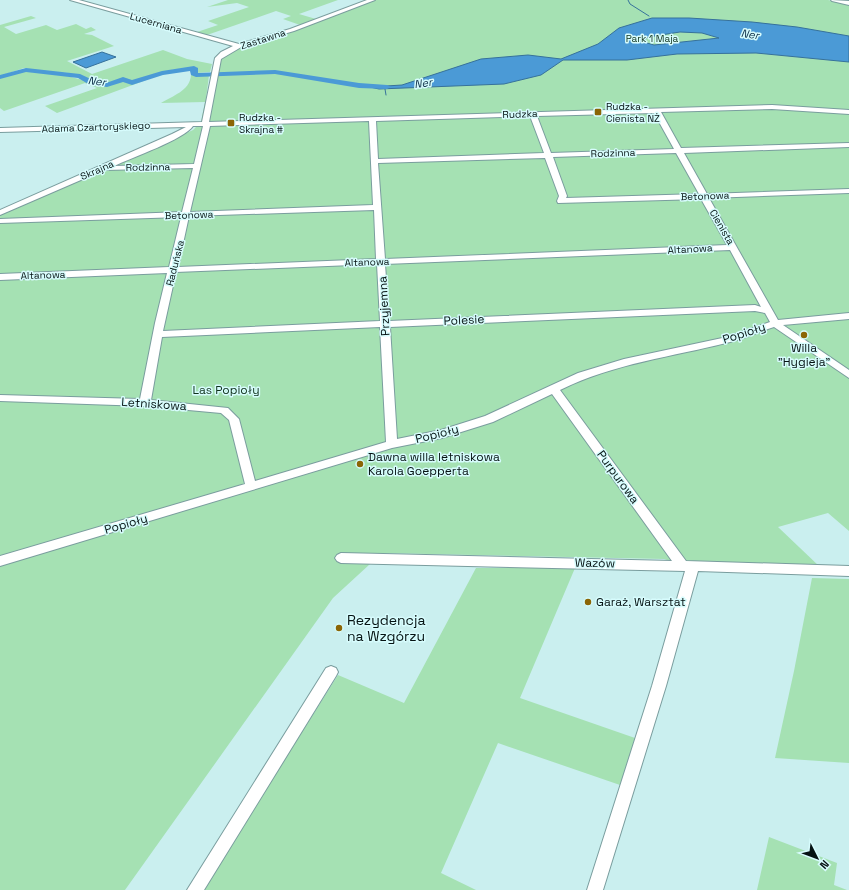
<svg xmlns="http://www.w3.org/2000/svg" width="849" height="890" viewBox="0 0 849 890" font-family="'Space Grotesk',sans-serif">
  <style>
    .green { fill: #a5e1b3 }
    .water { fill: #4b9ad6; stroke: #36719b; fill-rule: evenodd }
    .lines { fill: none; stroke-linecap: round; stroke-linejoin: round }
    .stream { stroke: #36719b; stroke-width: 1 }
    .river { fill: #4b9ad6; fill-rule: evenodd }
    .minor-casing { stroke: #7a9d9e; stroke-width: 2 }
    .minor { fill: #fff; fill-rule: evenodd }
    .poi-dot { fill: #8b6505; stroke: #d7fcfd; stroke-width: 1.5 }
    .labels { text-anchor: middle; dominant-baseline: central; stroke-width: 3; stroke-linejoin: round; paint-order: stroke }
    .far-street-label { font-size: 10px; fill: #051212; stroke: #d7fcfd }
    .far-park-label { font-size: 10px; fill: #0f321b; stroke: #d7fcfd }
    .far-poi-label { font-size: 10px; fill: #051212; stroke: #d7fcfd; text-anchor: start }
    .far-water-label { font-size: 11px; font-style: italic; fill: #11324b; stroke: #d7fcfd }
    .street-label { font-size: 12px; fill: #051212; stroke: #d7fcfd }
    .poi-label { font-size: 12px; fill: #051212; stroke: #d7fcfd; text-anchor: start }
    .park-label { font-size: 12px; fill: #0f321b; stroke: #d7fcfd }
    .near-poi-label { font-size: 14px; fill: #051212; stroke: #d7fcfd; text-anchor: start }
  </style>
  <rect width="100%" height="100%" fill="#caefef"/>
  <path class="green" d="M 228,0 L 338,0 L 299,14 L 316,19 L 369,0 L 828,0 L 849,4 L 849,531 L 828,513 L 778,527 L 820,567 L 688,562 L 684,559 L 682,565 L 664,559 L 382,553 L 333,598 L 125,890 L 0,890 L 0,214 L 100,170 L 112,167 L 193,130 L 197,126 L 192,126 L 189,122 L 201,122 L 205,102 L 161,103 C 172,96 190,91 191,75 L 209,75 L 206,99 L 217,55 L 234,47 L 300,25 L 283,19 L 291,16 L 276,11 L 207,35 L 197,32 L 218,25 L 208,21 L 249,7 L 237,3 L 207,7 Z
    M 31,16 L 36,18 L 4,27 L 16,34 L 46,25 L 57,30 L 76,24 L 86,29 L 91,27 L 96,30 L 84,34 L 92,35 L 114,46 L 67,61 L 92,74 L 163,50 L 187,59 L 212,64 L 210,72 L 197,73 L 197,68 L 195,67 L 171,70 L 132,81 L 124,78 L 108,83 L 98,83 L 81,76 L 69,73 L 38,71 L 24,68 L 0,76 L 0,25 Z
    M 23,71 L 67,76 L 83,80 L 92,85 L 106,86 L 121,81 L 132,84 L 149,79 L 57,113 L 45,106 L 97,88 L 85,83 L 4,111 L 0,108 L 0,78 Z
    M 476,568 L 575,568 L 520,698 L 635,738 L 620,785 L 498,743 L 441,873 L 476,890 L 202,890 L 338,675 L 404,703 Z
    M 812,578 L 849,579 L 849,763 L 775,758 L 794,671 Z
    M 769,837 L 837,863 L 834,885 L 847,890 L 757,890 Z"/>
  <path class="water" d="M 652,18 L 689,18 L 752,22 L 797,27 L 849,36 L 849,62 L 756,53 L 677,54 L 627,60 L 563,60 L 541,75 L 504,84 L 379,89 L 370,87 L 402,85 L 481,59 L 528,55 L 561,59 L 598,44 L 619,28 ZM 680,32 L 702,33 L 719,38 L 654,45 L 647,43 L 645,40 L 648,37 Z
    M 102,52 L 116,57 L 86,68 L 73,62 Z"/>
  <g class="lines">
    <path class="stream" d="M 628,0 L 630,4 L 649,16
      M 385,89 L 386,95"/>
    <path class="river" d="M 194,66 L 198,68 L 198,73 L 275,70 L 359,83 L 387,85 L 391,87 L 387,89 L 359,88 L 275,74 L 196,77 L 191,75 L 190,71 L 163,75 L 132,85 L 123,82 L 107,87 L 90,85 L 78,78 L 26,72 L 0,79 L 0,75 L 26,68 L 80,74 L 95,81 L 106,83 L 123,77 L 132,80 L 162,71 Z"/>
    <g class="minor-casing">
      <path id="minor" d="M 70,0 L 79,0 L 239,44 L 290,29 L 367,0 L 375,0 L 294,31 L 243,46 L 221,59 L 209,122 L 772,105 L 849,110 L 849,114 L 772,109 L 661,112 L 681,148 L 849,143 L 849,147 L 684,153 L 707,194 L 849,189 L 849,193 L 709,198 L 778,320 L 849,313 L 849,319 L 783,325 L 849,370 L 849,378 L 774,327 C 759,332 745,338 730,342 C 672,357 615,363 560,390 L 686,561 L 849,566 L 849,576 L 698,571 L 666,686 L 603,890 L 587,890 L 652,686 L 685,571 L 341,563 L 337,561 L 335,558 L 337,555 L 341,553 L 672,561 L 552,394 L 493,422 L 442,438 L 392,448 L 0,566 L 0,556 L 245,484 L 229,420 L 221,413 L 145,406 L 0,401 L 0,395 L 140,399 L 155,323 L 167,273 L 0,280 L 0,274 L 169,267 L 181,217 L 0,223 L 0,219 L 182,212 L 193,168 L 104,170 L 0,215 L 0,210 L 172,134 L 186,127 L 0,132 L 0,128 L 202,122 L 215,58 L 221,52 L 233,46 ZM 654,113 L 674,149 L 551,153 L 537,116 ZM 530,116 L 544,153 L 378,159 L 376,121 ZM 369,121 L 373,205 L 190,212 L 210,126 ZM 193,126 L 203,126 L 194,164 L 114,166 C 131,158 185,139 193,126 ZM 676,153 L 699,194 L 566,198 L 567,196 L 553,157 ZM 545,158 L 559,196 L 557,201 L 558,203 L 701,199 L 727,245 L 385,259 L 378,163 ZM 374,210 L 376,259 L 178,267 L 189,216 ZM 730,250 L 761,307 L 755,305 L 389,321 L 385,264 ZM 377,264 L 380,321 L 163,331 L 176,272 ZM 755,311 L 765,313 L 770,322 L 727,337 L 624,359 L 578,373 L 485,416 L 441,430 L 397,439 L 390,327 ZM 380,327 L 386,442 L 255,481 L 239,419 L 228,408 L 151,400 L 162,337 Z
        M 831,0 L 849,1 L 849,5 L 832,1 Z
        M 331,666 L 336,668 L 338,672 L 336,676 L 204,890 L 187,890 L 326,668 Z"/>
    </g>
    <use href="#minor" class="minor"/>
  </g>
  <g class="poi-dot">
    <rect x="594" y="108" width="8" height="8" rx="2"/>
    <rect x="227" y="119" width="8" height="8" rx="2"/>
    <circle cx="804" cy="335" r="4"/>
    <circle cx="360" cy="464" r="4"/>
    <circle cx="588" cy="602" r="4"/>
    <circle cx="339" cy="628" r="4"/>
  </g>
  <g class="labels">
    <g class="far-street-label">
      <text transform="translate(156 23) rotate(16)">Lucerniana</text>
      <text transform="translate(263 39) rotate(-18)">Zastawna</text>
      <text transform="translate(520 114) rotate(-2)">Rudzka</text>
      <text transform="translate(96 127) rotate(-2)">Adama Czartoryskiego</text>
      <text transform="translate(613 153) rotate(-2)">Rodzinna</text>
      <text transform="translate(148 167) rotate(-1)">Rodzinna</text>
      <text transform="translate(97 170) rotate(-24)">Skrajna</text>
      <text transform="translate(705 196) rotate(-2)">Betonowa</text>
      <text transform="translate(189 215) rotate(-2)">Betonowa</text>
      <text transform="translate(722 227) rotate(60)">Cienista</text>
      <text transform="translate(690 249) rotate(-3)">Altanowa</text>
      <text transform="translate(367 262) rotate(-2)">Altanowa</text>
      <text transform="translate(175 263) rotate(-76)">Raduńska</text>
      <text transform="translate(43 275) rotate(-2)">Altanowa</text>
    </g>
    <g class="far-park-label">
      <text x="652" y="38">Park 1 Maja</text>
    </g>
    <g class="far-poi-label">
      <text x="606" y="106">Rudzka -<tspan x="606" dy="12">Cienista NŻ</tspan></text>
      <text x="239" y="117">Rudzka -<tspan x="239" dy="12">Skrajna #</tspan></text>
    </g>
    <g class="far-water-label">
      <text transform="translate(750 34) rotate(8)">Ner</text>
      <text transform="translate(97 81) rotate(7)">Ner</text>
      <text transform="translate(423 83) rotate(-9)">Ner</text>
    </g>
    <g class="street-label">
      <text transform="translate(384 306) rotate(-93)">Przyjemna</text>
      <text transform="translate(464 320) rotate(-3)">Polesie</text>
      <text transform="translate(744 333) rotate(-18)">Popioły</text>
      <text transform="translate(154 404) rotate(4)">Letniskowa</text>
      <text transform="translate(437 434) rotate(-14)">Popioły</text>
      <text transform="translate(618 477) rotate(54)">Purpurowa</text>
      <text transform="translate(126 524) rotate(-16)">Popioły</text>
      <text transform="translate(595 563) rotate(1)">Wazów</text>
    </g>
    <g class="poi-label">
      <text x="804" y="348" text-anchor="middle">Willa<tspan x="804" dy="14">"Hygieja"</tspan></text>
      <text x="368" y="457">Dawna willa letniskowa<tspan x="368" dy="14">Karola Goepperta</tspan></text>
      <text x="596" y="602">Garaż, Warsztat</text>
    </g>
    <g class="park-label">
      <text x="226" y="390">Las Popioły</text>
    </g>
    <g class="near-poi-label">
      <text x="347" y="620">Rezydencja<tspan x="347" dy="16">na Wzgórzu</tspan></text>
    </g>
  </g>
  <g transform="translate(817 858) rotate(132)" stroke="#d7fcfd" stroke-width="3" paint-order="stroke">
  <path d="M0-3L7 15L0 10L-7 15Z" fill="#051212"/>
  <text y="-6" font-size="11" font-weight="bold" text-anchor="middle" fill="#051212">N</text>
  </g>
</svg>
